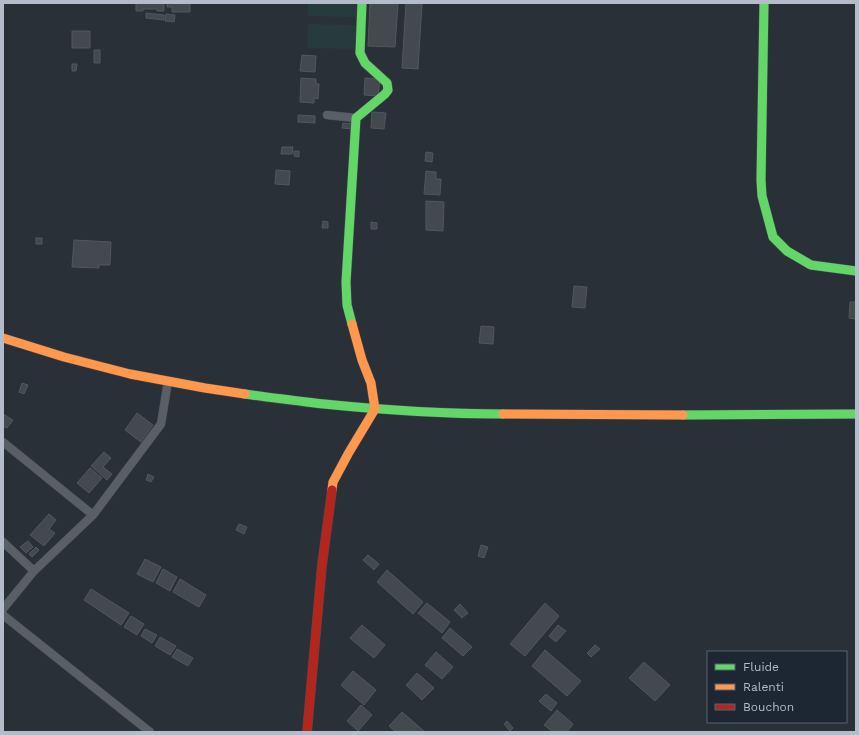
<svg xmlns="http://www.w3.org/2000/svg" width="859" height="735" viewBox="0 0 859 735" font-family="'Work Sans',sans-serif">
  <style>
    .green { fill: #273a3e }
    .building { fill: #444950; stroke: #52575f }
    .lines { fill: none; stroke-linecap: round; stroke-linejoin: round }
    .street-casing { stroke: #484c53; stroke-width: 9 }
    .fast-casing { stroke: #484c53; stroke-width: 10 }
    .slow-casing { stroke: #484c53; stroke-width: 10 }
    .jam-casing { stroke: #484c53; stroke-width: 10 }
    .street { stroke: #5a5e66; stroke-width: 8 }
    .fast { stroke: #63d668; stroke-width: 9 }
    .slow { stroke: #ff974d; stroke-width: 9 }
    .jam { stroke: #b3261e; stroke-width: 9 }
  </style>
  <rect width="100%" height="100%" fill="#2a3038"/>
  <path class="green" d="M 308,3 L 358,3 L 357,17 L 308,16 Z
    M 308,24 L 357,25 L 357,49 L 307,48 Z"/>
  <path class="building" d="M 136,3 L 164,3 L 164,11 L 157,11 L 157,9 L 143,9 L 143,11 L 136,11 Z
    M 167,3 L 190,3 L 190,12 L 172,12 L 172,7 L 167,7 Z
    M 370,3 L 398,3 L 395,47 L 368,46 Z
    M 406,3 L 422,3 L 418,69 L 402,68 Z
    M 146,13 L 164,15 L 164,20 L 146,18 Z
    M 166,14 L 175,15 L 174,22 L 165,21 Z
    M 72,31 L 90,31 L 90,48 L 72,48 Z
    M 94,50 L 100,50 L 100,63 L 94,63 Z
    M 302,55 L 316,56 L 315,72 L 300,71 Z
    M 72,64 L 77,64 L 76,71 L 72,71 Z
    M 301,78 L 316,79 L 316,84 L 319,84 L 318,99 L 314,98 L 314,103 L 300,102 Z
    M 365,78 L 380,79 L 378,96 L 364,95 Z
    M 372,112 L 386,113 L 384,129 L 371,128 Z
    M 298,115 L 315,116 L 315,123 L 298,122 Z
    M 343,123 L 354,124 L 354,129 L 342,128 Z
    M 282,147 L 293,147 L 292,154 L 281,154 Z
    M 294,151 L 299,151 L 299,157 L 294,156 Z
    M 426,152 L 433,153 L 432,162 L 425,161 Z
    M 276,170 L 290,171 L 289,185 L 275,184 Z
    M 426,171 L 436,172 L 436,179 L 441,179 L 440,195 L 424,194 Z
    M 426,201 L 444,202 L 443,231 L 426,230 Z
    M 323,221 L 328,222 L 328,228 L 322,228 Z
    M 371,222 L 377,223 L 377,229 L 371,229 Z
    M 36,238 L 42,238 L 42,244 L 36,244 Z
    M 74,240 L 111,242 L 110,265 L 99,265 L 99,268 L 72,267 Z
    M 574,286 L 587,287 L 585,308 L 572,307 Z
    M 850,302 L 856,302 L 856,319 L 849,318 Z
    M 481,326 L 494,327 L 493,344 L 479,343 Z
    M 22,383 L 28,385 L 24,394 L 19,392 Z
    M 137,413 L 153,425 L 141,442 L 125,430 Z
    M 3,414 L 13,420 L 7,428 L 3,426 Z
    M 104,452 L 111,458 L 103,467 L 112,474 L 107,480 L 91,466 Z
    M 90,468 L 102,478 L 89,493 L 77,483 Z
    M 148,474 L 154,477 L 151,482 L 146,480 Z
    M 49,514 L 56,520 L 49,529 L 55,533 L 44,546 L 30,535 Z
    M 239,524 L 247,527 L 244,534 L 236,530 Z
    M 28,541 L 33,547 L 26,553 L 20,547 Z
    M 481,545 L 488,547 L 484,558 L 478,556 Z
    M 36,547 L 39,550 L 32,557 L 29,554 Z
    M 368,555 L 379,564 L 374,570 L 363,560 Z
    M 145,559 L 161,567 L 153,582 L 137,574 Z
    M 163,569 L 177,577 L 170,591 L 156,583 Z
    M 387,570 L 423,602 L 413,614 L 377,582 Z
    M 180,579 L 206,595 L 199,607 L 173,592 Z
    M 91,589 L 129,613 L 121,625 L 84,600 Z
    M 427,603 L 450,622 L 442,633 L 418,613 Z
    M 545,603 L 559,616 L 525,656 L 510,644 Z
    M 460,604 L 468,613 L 462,618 L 454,610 Z
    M 131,616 L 144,624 L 137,635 L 124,627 Z
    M 362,625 L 385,645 L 374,658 L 350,638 Z
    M 558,625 L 566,631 L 556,642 L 549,636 Z
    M 450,628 L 472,647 L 463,656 L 442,638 Z
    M 145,629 L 157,635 L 152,643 L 141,636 Z
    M 160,637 L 176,646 L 170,655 L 155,646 Z
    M 595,645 L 600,649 L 591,657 L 587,653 Z
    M 177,649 L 193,658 L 188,666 L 172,657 Z
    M 545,650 L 581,681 L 567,696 L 532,666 Z
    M 436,652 L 453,667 L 442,679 L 425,665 Z
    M 644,662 L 670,685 L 655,701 L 629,678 Z
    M 353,671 L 376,690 L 364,705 L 341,685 Z
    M 417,673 L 434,688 L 422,700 L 406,685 Z
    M 546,694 L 557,703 L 551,711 L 539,701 Z
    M 361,705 L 372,715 L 358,731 L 347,721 Z
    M 557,710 L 573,724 L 567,732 L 553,732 L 544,725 Z
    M 402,712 L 425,732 L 396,732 L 389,726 Z
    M 507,721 L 513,728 L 510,731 L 504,724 Z"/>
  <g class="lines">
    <g class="street-casing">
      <path id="street" d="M 327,115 L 356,118
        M 3,442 L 93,515 L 34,571 L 3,609
        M 93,515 L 161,424 L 168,381
        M 3,542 L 34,571
        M 3,615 L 150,732"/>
    </g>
    <g class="fast-casing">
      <path id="fast" d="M 764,3 L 761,180 L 762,196 L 773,237 L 787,251 L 811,265 L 856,271
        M 352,324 L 347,305 L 346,282 L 356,118 L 385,94 L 388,90 L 387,83 L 365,63 L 360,53 L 362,3
        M 245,394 C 271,398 298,401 324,404 C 383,410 443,414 503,414
        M 683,415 L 856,414"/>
    </g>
    <g class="slow-casing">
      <path id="slow" d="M 3,338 L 64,357 L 130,374 L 205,388 L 245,394
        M 503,414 L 683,415
        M 332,490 L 333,482 L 348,454 L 375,409 L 371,383 L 362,360 L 352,324"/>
    </g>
    <g class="jam-casing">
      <path id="jam" d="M 307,732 L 322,565 L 332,490"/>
    </g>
    <use href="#street" class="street"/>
    <use href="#fast" class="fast"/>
    <use href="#slow" class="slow"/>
    <use href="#jam" class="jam"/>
  </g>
  <rect width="859" height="735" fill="none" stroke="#b4bcc9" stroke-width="8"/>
  <rect x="707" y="651" width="140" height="72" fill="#1d2633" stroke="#59626f"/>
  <rect x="715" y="664" width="20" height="6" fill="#63d668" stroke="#59626f"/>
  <text x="743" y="671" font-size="12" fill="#b4bcc9">Fluide</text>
  <rect x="715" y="684" width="20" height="6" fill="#ff974d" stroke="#59626f"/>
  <text x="743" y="691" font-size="12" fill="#b4bcc9">Ralenti</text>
  <rect x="715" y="704" width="20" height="6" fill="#b3261e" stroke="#59626f"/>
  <text x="743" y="711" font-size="12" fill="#b4bcc9">Bouchon</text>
</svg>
